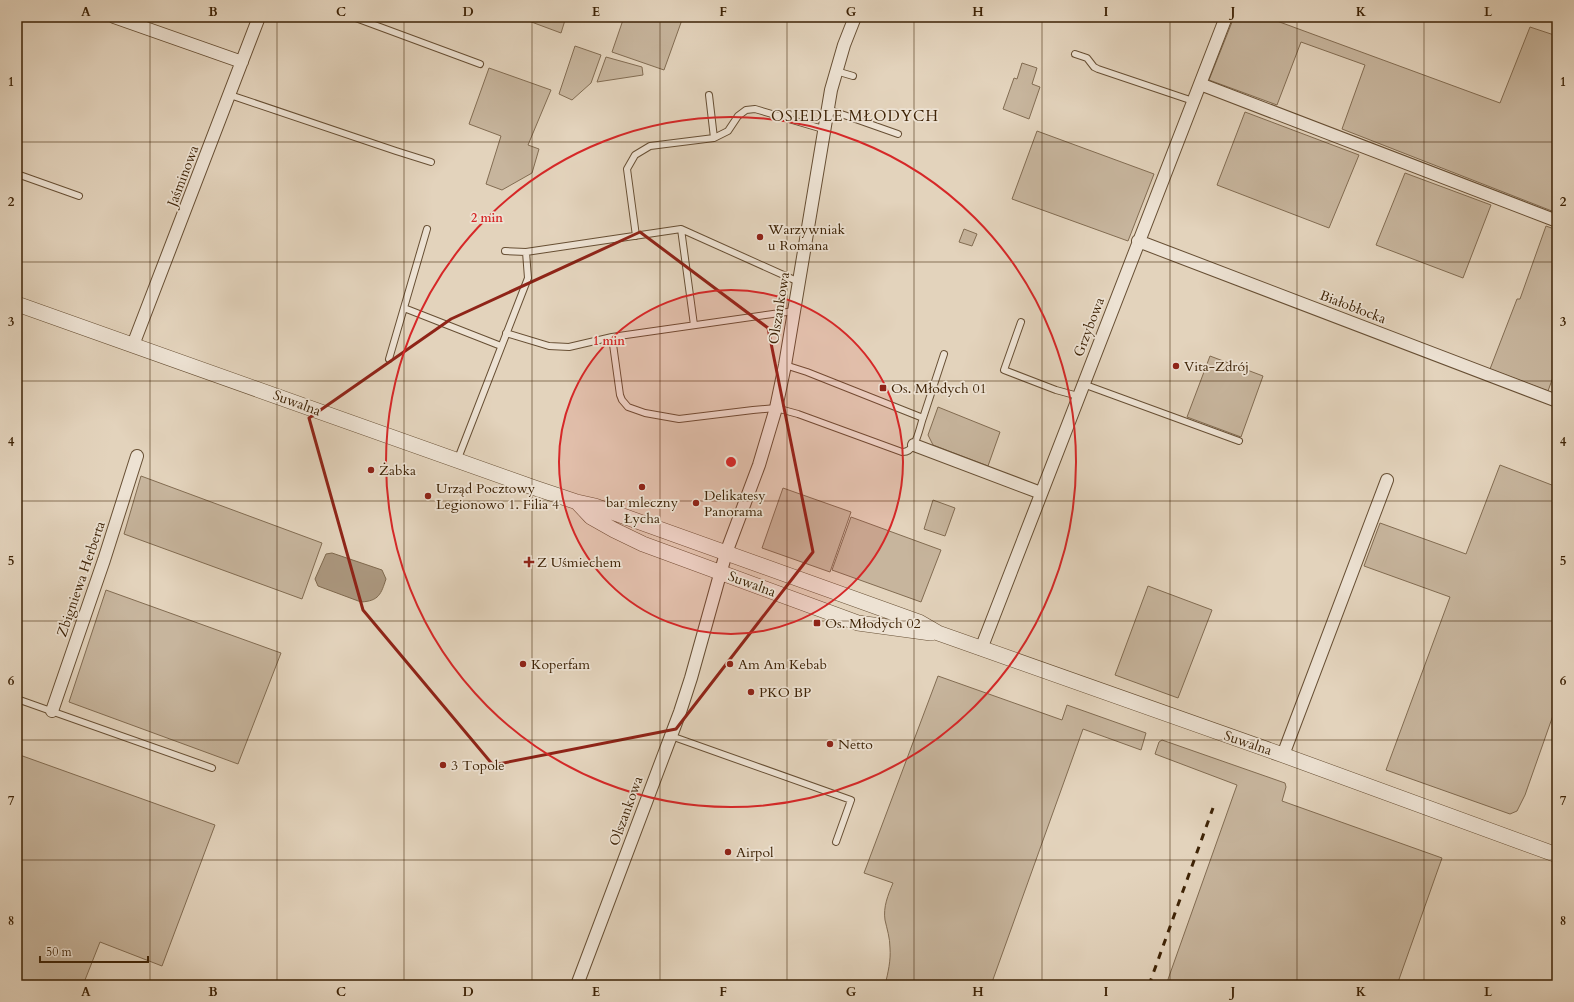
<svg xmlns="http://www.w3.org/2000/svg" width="1574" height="1002" viewBox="0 0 1574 1002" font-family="Cardo,serif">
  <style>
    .green { fill: #c7b59d; stroke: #826c52 }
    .water { fill: #ab977e; stroke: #7f694e }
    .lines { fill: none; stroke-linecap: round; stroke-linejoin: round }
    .service-casing { stroke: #674f34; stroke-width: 8 }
    .minor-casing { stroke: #674f34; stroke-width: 14 }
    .tertiary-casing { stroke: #674f34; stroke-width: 16 }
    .service { stroke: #ede2d3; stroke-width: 6 }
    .minor { stroke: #ede2d3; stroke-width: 12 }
    .tertiary { stroke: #ede2d3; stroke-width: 15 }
    .rail { stroke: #3e2306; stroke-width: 3; stroke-dasharray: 7 7; stroke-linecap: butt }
    .marked { fill: none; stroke: #8f2418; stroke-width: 3; stroke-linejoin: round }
    .grid { fill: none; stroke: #3e2306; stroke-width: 1; stroke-opacity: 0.55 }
    .ring { fill: none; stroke: #d62828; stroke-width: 2 }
    .poi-dot { fill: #8f2418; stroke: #ede2d3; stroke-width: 1.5 }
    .labels { text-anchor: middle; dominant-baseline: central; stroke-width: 3.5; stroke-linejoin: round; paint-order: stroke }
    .street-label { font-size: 14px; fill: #3e2306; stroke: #ede2d3 }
    .poi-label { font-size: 14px; fill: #3e2306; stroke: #ede2d3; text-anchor: start }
    .neighbourhood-label { font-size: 15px; letter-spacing: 1px; fill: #3e2306; stroke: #ede2d3 }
    .centre { fill: #d62828; stroke: #ede2d3; stroke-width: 2 }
    .ring-label { font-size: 12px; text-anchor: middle; font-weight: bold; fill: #d62828; stroke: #ede2d3; stroke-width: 3.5; stroke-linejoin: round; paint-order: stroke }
    .neatline { fill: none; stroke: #3e2306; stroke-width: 1.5 }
    .grid-label { font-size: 13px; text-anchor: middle; font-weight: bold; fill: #3e2306 }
  </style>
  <rect width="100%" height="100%" fill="#e3d3bc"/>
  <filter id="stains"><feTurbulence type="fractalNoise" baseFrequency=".005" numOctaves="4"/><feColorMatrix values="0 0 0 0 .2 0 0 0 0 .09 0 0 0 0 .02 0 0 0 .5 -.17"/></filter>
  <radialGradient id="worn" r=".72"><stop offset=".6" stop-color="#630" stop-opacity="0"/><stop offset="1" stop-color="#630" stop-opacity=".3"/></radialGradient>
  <path class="green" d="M 518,17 L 566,17 L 561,33 Z
    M 624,17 L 683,17 L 664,70 L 612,52 Z
    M 1234,17 L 1266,17 L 1500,103 L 1530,27 L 1557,36 L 1557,213 L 1342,129 L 1365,65 L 1301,42 L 1277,105 L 1209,80 Z
    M 575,46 L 601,55 L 591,83 L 572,100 L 559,94 Z
    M 606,57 L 642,67 L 643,75 L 597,82 Z
    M 1022,63 L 1037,68 L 1032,84 L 1040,87 L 1029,119 L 1003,109 L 1014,78 L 1017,79 Z
    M 489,68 L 551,90 L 528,145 L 539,149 L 532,173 L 502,190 L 486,184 L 501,136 L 469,124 Z
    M 1245,112 L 1359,155 L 1329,228 L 1217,185 Z
    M 1037,131 L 1154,174 L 1128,241 L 1012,199 Z
    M 1405,173 L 1491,205 L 1463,278 L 1376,245 Z
    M 1546,226 L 1557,230 L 1557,366 L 1548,391 L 1490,369 L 1517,299 L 1520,299 Z
    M 964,229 L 977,234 L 972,246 L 959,242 Z
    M 1210,356 L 1263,376 L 1241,437 L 1187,417 Z
    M 938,407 L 1000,432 L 988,466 L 933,445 L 928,435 Z
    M 1500,465 L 1557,487 L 1557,704 L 1525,795 L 1517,811 L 1510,814 L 1386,770 L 1450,597 L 1364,566 L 1380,523 L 1466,554 Z
    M 141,476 L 322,543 L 302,599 L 124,534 Z
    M 783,488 L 851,512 L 830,572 L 762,548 Z
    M 933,500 L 955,508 L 945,536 L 924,529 Z
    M 851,517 L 941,550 L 921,602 L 832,570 Z
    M 1148,586 L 1212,610 L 1178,698 L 1115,675 Z
    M 106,590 L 281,653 L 238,764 L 69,702 Z
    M 938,676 L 1062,720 L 1067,705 L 1146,733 L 1141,750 L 1083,729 L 991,985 L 885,985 C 888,973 891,960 890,948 C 890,938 887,929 885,920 C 883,907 888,895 893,883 L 864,873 Z
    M 1162,740 L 1285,783 L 1286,787 L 1282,801 L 1442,858 L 1397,985 L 1166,985 L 1237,785 L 1155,754 L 1159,742 Z
    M 17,754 L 215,825 L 162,966 L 100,942 L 83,985 L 17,985 Z"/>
  <path class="water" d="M 332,553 L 382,570 L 386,579 C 381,594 379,601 361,602 L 318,586 L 315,579 L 326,554 Z"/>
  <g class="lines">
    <g class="service-casing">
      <path id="service" d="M 353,17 L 480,64
        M 1075,54 L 1087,58 L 1094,67 L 1098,69 L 1193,101
        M 836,71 L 853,76
        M 230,95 L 396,151 L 431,162
        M 709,95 L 714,138
        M 827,109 L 898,134
        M 17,174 L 79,196
        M 681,229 L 694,325
        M 636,236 L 627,169 L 635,155 L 650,146 L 714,138 L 728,131 L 738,116 L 746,110 L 755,109 L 823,129
        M 505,251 L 526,252 L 681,229 L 799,282
        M 404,308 L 501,346
        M 1021,322 L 1004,370 L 1056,390 L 1078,396
        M 506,333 L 549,346 L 569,347 L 612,337 L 794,311
        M 612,337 L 620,395 L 622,400 L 628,407 L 645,413 L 679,419 L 753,410 L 776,408 L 798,414 L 902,452 C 916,453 919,429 923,418 L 807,372 L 785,365
        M 389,359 L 427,229
        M 1083,384 L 1239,441
        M 923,418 L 944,354
        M 457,461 L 528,278 L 526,252
        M 17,699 L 212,768
        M 671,736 L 851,800 L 836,842"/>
    </g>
    <g class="minor-casing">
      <path id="minor" d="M 114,17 L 242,62
        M 1200,84 L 1557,221
        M 1138,241 L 1557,401
        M 133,345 L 259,17
        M 914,445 L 1041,493
        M 981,649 L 1226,17
        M 52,711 L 104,560 L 137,456
        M 1283,755 L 1387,480
        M 577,985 L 680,712 L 691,678 L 726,553 L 759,465 L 776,408 L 785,365 L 831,90 L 844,45 L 855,17"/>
    </g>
    <g class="tertiary-casing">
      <path id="tertiary" d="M 17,304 L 535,488 L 577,502 L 595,506 L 919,622 L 938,633 L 1283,755 L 1557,855
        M 577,502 L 591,517 L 614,530 L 643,544 L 858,623 L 931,633"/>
    </g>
    <use href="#service" class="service"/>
    <use href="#minor" class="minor"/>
    <use href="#tertiary" class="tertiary"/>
    <path class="rail" d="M 1149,985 L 1213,808"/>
  </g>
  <path class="marked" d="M 640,232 L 768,328 L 813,552 L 676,729 L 493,765 L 363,610 L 309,418 L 451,319 Z"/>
  <path class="grid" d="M 150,17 L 150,985M 277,17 L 277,985M 404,17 L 404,985M 532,17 L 532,985M 660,17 L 660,985M 787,17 L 787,985M 914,17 L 914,985M 1042,17 L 1042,985M 1170,17 L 1170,985M 1297,17 L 1297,985M 1424,17 L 1424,985M 17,142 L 1557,142M 17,262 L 1557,262M 17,381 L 1557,381M 17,501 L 1557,501M 17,621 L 1557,621M 17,740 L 1557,740M 17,860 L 1557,860"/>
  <circle cx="731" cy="462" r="172" fill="#d62828" fill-opacity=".12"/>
  <g class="ring">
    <circle cx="731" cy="462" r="172"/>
    <circle cx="731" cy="462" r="345"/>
  </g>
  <g class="poi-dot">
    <circle cx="760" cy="237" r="4"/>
    <circle cx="1176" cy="366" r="4"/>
    <rect x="879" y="384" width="8" height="8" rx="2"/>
    <circle cx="371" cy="470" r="4"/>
    <circle cx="642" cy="487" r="4"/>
    <circle cx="428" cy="496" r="4"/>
    <circle cx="696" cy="503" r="4"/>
    <path d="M527 556h4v4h4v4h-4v4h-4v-4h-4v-4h4z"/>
    <rect x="813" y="619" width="8" height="8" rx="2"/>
    <circle cx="523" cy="664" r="4"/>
    <circle cx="730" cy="664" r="4"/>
    <circle cx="751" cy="692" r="4"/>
    <circle cx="830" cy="744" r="4"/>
    <circle cx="443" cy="765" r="4"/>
    <circle cx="728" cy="852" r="4"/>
  </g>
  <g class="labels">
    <g class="street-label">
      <text transform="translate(183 176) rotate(-69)">Jaśminowa</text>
      <text transform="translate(1353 307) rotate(21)">Białobłocka</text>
      <text transform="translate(779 308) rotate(-81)">Olszankowa</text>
      <text transform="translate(1089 327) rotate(-69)">Grzybowa</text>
      <text transform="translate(297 403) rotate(20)">Suwalna</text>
      <text transform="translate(81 579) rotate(-71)">Zbigniewa Herberta</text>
      <text transform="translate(752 584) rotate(20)">Suwalna</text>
      <text transform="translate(1248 743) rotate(19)">Suwalna</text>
      <text transform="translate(626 811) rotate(-70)">Olszankowa</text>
    </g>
    <g class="poi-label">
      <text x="768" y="229">Warzywniak<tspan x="768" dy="16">u Romana</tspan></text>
      <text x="1184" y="366">Vita-Zdrój</text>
      <text x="891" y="388">Os. Młodych 01</text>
      <text x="379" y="470">Żabka</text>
      <text x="436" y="488">Urząd Pocztowy<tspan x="436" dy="16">Legionowo 1. Filia 4</tspan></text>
      <text x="704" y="495">Delikatesy<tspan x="704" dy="16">Panorama</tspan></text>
      <text x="642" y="502" text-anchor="middle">bar mleczny<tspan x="642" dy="16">Łycha</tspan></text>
      <text x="537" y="562">Z Uśmiechem</text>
      <text x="825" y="623">Os. Młodych 02</text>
      <text x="531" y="664">Koperfam</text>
      <text x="738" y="664">Am Am Kebab</text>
      <text x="759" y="692">PKO BP</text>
      <text x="838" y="744">Netto</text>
      <text x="451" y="765">3 Topole</text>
      <text x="736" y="852">Airpol</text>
    </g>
    <g class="neighbourhood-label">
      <text x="855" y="116">OSIEDLE MŁODYCH</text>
    </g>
  </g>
  <circle cx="731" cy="462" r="6" class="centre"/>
  <g class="ring-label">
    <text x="487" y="222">2 min</text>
    <text x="609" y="345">1 min</text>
  </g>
  <rect width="1574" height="1002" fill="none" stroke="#e3d3bc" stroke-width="44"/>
  <path d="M40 956v6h108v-6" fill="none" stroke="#3e2306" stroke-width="2"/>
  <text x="46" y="956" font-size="12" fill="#3e2306" stroke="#ede2d3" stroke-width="3" paint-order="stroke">50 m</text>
  <rect x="22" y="22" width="1530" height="958" class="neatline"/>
  <g class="grid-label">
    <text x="86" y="16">A</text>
    <text x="213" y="16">B</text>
    <text x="341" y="16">C</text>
    <text x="468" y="16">D</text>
    <text x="596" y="16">E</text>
    <text x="723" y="16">F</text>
    <text x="851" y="16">G</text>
    <text x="978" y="16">H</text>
    <text x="1106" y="16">I</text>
    <text x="1233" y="16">J</text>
    <text x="1361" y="16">K</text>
    <text x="1488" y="16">L</text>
    <text x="11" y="86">1</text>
    <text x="1563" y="86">1</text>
    <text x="11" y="206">2</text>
    <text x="1563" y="206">2</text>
    <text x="11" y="326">3</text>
    <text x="1563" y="326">3</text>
    <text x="11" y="446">4</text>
    <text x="1563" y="446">4</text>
    <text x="11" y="565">5</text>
    <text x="1563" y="565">5</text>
    <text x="11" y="685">6</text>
    <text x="1563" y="685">6</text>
    <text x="11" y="805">7</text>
    <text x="1563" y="805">7</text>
    <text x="11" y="925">8</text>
    <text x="1563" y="925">8</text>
    <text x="86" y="996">A</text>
    <text x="213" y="996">B</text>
    <text x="341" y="996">C</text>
    <text x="468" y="996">D</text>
    <text x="596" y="996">E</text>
    <text x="723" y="996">F</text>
    <text x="851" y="996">G</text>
    <text x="978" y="996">H</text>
    <text x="1106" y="996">I</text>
    <text x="1233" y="996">J</text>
    <text x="1361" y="996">K</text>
    <text x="1488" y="996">L</text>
  </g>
  <rect width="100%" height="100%" filter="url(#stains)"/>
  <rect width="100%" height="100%" fill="url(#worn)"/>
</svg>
